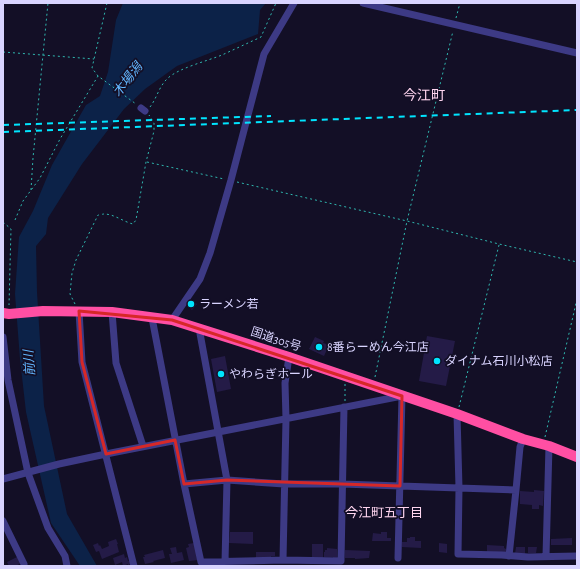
<svg xmlns="http://www.w3.org/2000/svg" width="580" height="569" viewBox="0 0 580 569" font-family="'Alegreya Sans','Noto Sans JP',sans-serif">
  <style>
    .water { fill: #0c2248 }
    .building { fill: #241b47 }
    .lines { fill: none; stroke-linecap: round; stroke-linejoin: round }
    .path { stroke: #2fb8b0; stroke-width: 1; stroke-dasharray: 2 3; stroke-linecap: butt }
    .minor { stroke: #3d3a85; stroke-width: 7 }
    .highway { stroke: #ff4fa3; stroke-width: 10 }
    .rail { stroke: #00e5ff; stroke-width: 2; stroke-dasharray: 6 5; stroke-linecap: butt }
    .marked { fill: none; stroke: #d62828; stroke-width: 3; stroke-linejoin: round }
    .poi-dot { fill: #00e5ff; stroke: #130f26; stroke-width: 1.5 }
    .labels { text-anchor: middle; dominant-baseline: central; stroke-width: 3.5; stroke-linejoin: round; paint-order: stroke }
    .poi-label { font-size: 12px; fill: #d9d4ff; stroke: #130f26; text-anchor: start }
    .street-label { font-size: 12px; fill: #d9d4ff; stroke: #130f26 }
    .water-label { font-size: 13px; font-style: italic; fill: #62b6ff; stroke: #130f26 }
    .neighbourhood-label { font-size: 13px; fill: #ffd6f0; stroke: #130f26 }
    .quarter-label { font-size: 14px; fill: #ffd6f0; stroke: #130f26 }
  </style>
  <rect width="100%" height="100%" fill="#130f26"/>
  <path class="water" d="M 123,3 L 266,3 L 260,10 L 258,34 L 177,66 L 145,89 L 124,109 L 82,164 L 48,218 L 46,234 L 36,246 L 37,292 L 44,406 L 67,514 L 97,566 L 80,566 L 51,523 L 26,412 L 20,359 L 15,294 L 19,237 L 33,211 L 52,165 L 86,105 L 100,96 L 108,72 L 116,20 Z"/>
  <path class="building" d="M 190,299 L 197,304 L 192,310 L 186,305 Z
    M 427,336 L 455,341 L 446,386 L 419,381 Z
    M 315,337 L 324,341 L 323,343 L 329,345 L 324,356 L 309,349 Z
    M 225,356 L 231,389 L 217,392 L 211,359 Z
    M 534,490 L 544,491 L 543,506 L 539,505 L 539,509 L 532,509 L 532,505 L 520,504 L 520,491 L 534,492 Z
    M 230,532 L 253,532 L 253,544 L 229,543 Z
    M 381,532 L 387,532 L 387,538 L 391,538 L 391,541 L 372,541 L 373,533 L 381,534 Z
    M 410,537 L 415,537 L 415,541 L 421,541 L 421,548 L 402,547 L 402,542 L 407,542 L 407,538 L 410,538 Z
    M 572,538 L 572,545 L 551,545 L 551,539 Z
    M 116,539 L 118,544 L 117,544 L 119,552 L 102,559 L 99,551 L 96,552 L 93,545 L 98,543 L 99,546 L 100,545 L 102,549 L 109,546 L 108,542 Z
    M 194,543 L 198,560 L 189,561 L 186,548 L 189,547 L 188,544 Z
    M 439,543 L 447,544 L 447,553 L 439,552 Z
    M 312,544 L 323,544 L 323,558 L 312,558 Z
    M 487,545 L 504,546 L 504,548 L 506,549 L 506,553 L 487,552 Z
    M 176,547 L 177,553 L 182,552 L 184,560 L 171,563 L 169,554 L 172,554 L 170,548 Z
    M 516,547 L 525,547 L 525,554 L 515,554 Z
    M 528,547 L 537,547 L 536,553 L 528,553 Z
    M 327,548 L 337,549 L 337,559 L 333,559 L 333,557 L 324,557 L 324,552 L 325,552 L 325,550 L 327,550 Z
    M 163,550 L 165,558 L 153,561 L 154,562 L 145,564 L 143,557 L 145,557 L 144,555 Z
    M 345,550 L 370,551 L 369,558 L 355,559 L 355,558 L 345,558 Z
    M 256,552 L 275,552 L 275,556 L 271,556 L 271,559 L 256,559 Z
    M 124,554 L 125,558 L 127,557 L 128,561 L 130,560 L 131,564 L 128,565 L 128,564 L 123,566 L 122,562 L 115,565 L 113,558 Z
    M 17,557 L 21,563 L 16,566 L 15,565 L 14,566 L 13,565 L 9,566 L 7,562 Z"/>
  <g class="lines">
    <path class="path" d="M 107,3 L 92,68 L 98,76 L 136,104
      M 456,18 L 460,3
      M 3,52 L 94,59
      M 150,107 C 157,98 159,86 168,78 C 179,68 207,61 222,55 C 235,49 248,43 261,37 L 276,3
      M 147,162 L 224,179
      M 237,182 L 407,221 L 499,244 L 577,262
      M 31,190 L 33,158 L 48,3
      M 15,220 L 23,201 L 40,178 L 60,139 L 98,76
      M 3,222 L 11,229 L 9,305
      M 75,304 L 70,294 L 72,273 L 76,260 L 98,215 C 99,215 103,214 104,214 C 114,214 124,222 133,224 L 136,220 L 146,162 L 154,131 L 154,123 L 149,115
      M 375,377 L 407,221 L 453,31
      M 345,401 L 345,384
      M 459,407 L 499,245
      M 545,437 L 577,299"/>
    <path class="minor" d="M 363,3 L 577,53
      M 141,108 L 145,111
      M 79,311 L 82,362 L 134,566
      M 112,312 L 116,363 L 143,446
      M 152,318 L 184,484 L 227,480 L 284,484 L 342,484 L 516,490
      M 172,320 L 200,279 L 210,253 L 231,180 L 264,54 L 294,3
      M 199,328 L 227,480 L 225,562
      M 3,337 L 8,380 L 28,473 L 48,528 L 65,556 L 67,566
      M 457,414 L 459,488 L 458,554 L 502,555 L 528,557 L 577,556
      M 3,479 L 59,464 L 106,454 L 402,396 L 398,558
      M 184,484 L 201,562 L 283,560 L 341,561 L 344,407
      M 3,521 L 24,564
      M 509,556 L 516,490 L 520,447 L 523,439
      M 546,556 L 549,446
      M 283,560 L 286,419 L 285,383 L 289,357"/>
    <path class="highway" d="M 3,313 L 9,314 L 43,311 L 112,312 L 172,320 L 289,357 L 457,414 L 523,439 L 549,446 L 577,457"/>
    <path class="rail" d="M 3,125 L 271,116
      M 3,132 L 577,110"/>
  </g>
  <path class="marked" d="M 79,311 L 172,320 L 402,396 L 400,486 L 227,480 L 184,484 L 175,440 L 106,454 L 82,362 Z"/>
  <g class="poi-dot">
    <circle cx="191" cy="304" r="4"/>
    <circle cx="319" cy="347" r="4"/>
    <circle cx="437" cy="361" r="4"/>
    <circle cx="221" cy="374" r="4"/>
  </g>
  <g class="labels">
    <g class="poi-label">
      <text x="199" y="304">ラーメン若</text>
      <text x="327" y="347">8番らーめん今江店</text>
      <text x="445" y="361">ダイナム石川小松店</text>
      <text x="229" y="374">やわらぎホール</text>
    </g>
    <g class="street-label">
      <text transform="translate(276 339) rotate(18)">国道305号</text>
    </g>
    <g class="water-label">
      <text transform="translate(128 80) rotate(-52)">木場潟</text>
      <text transform="translate(30 363) rotate(-94)">前川</text>
    </g>
    <g class="neighbourhood-label">
      <text x="384" y="513">今江町五丁目</text>
    </g>
    <g class="quarter-label">
      <text x="424" y="96">今江町</text>
    </g>
  </g>
  <rect width="580" height="569" fill="none" stroke="#d9d4ff" stroke-width="8"/>
</svg>
